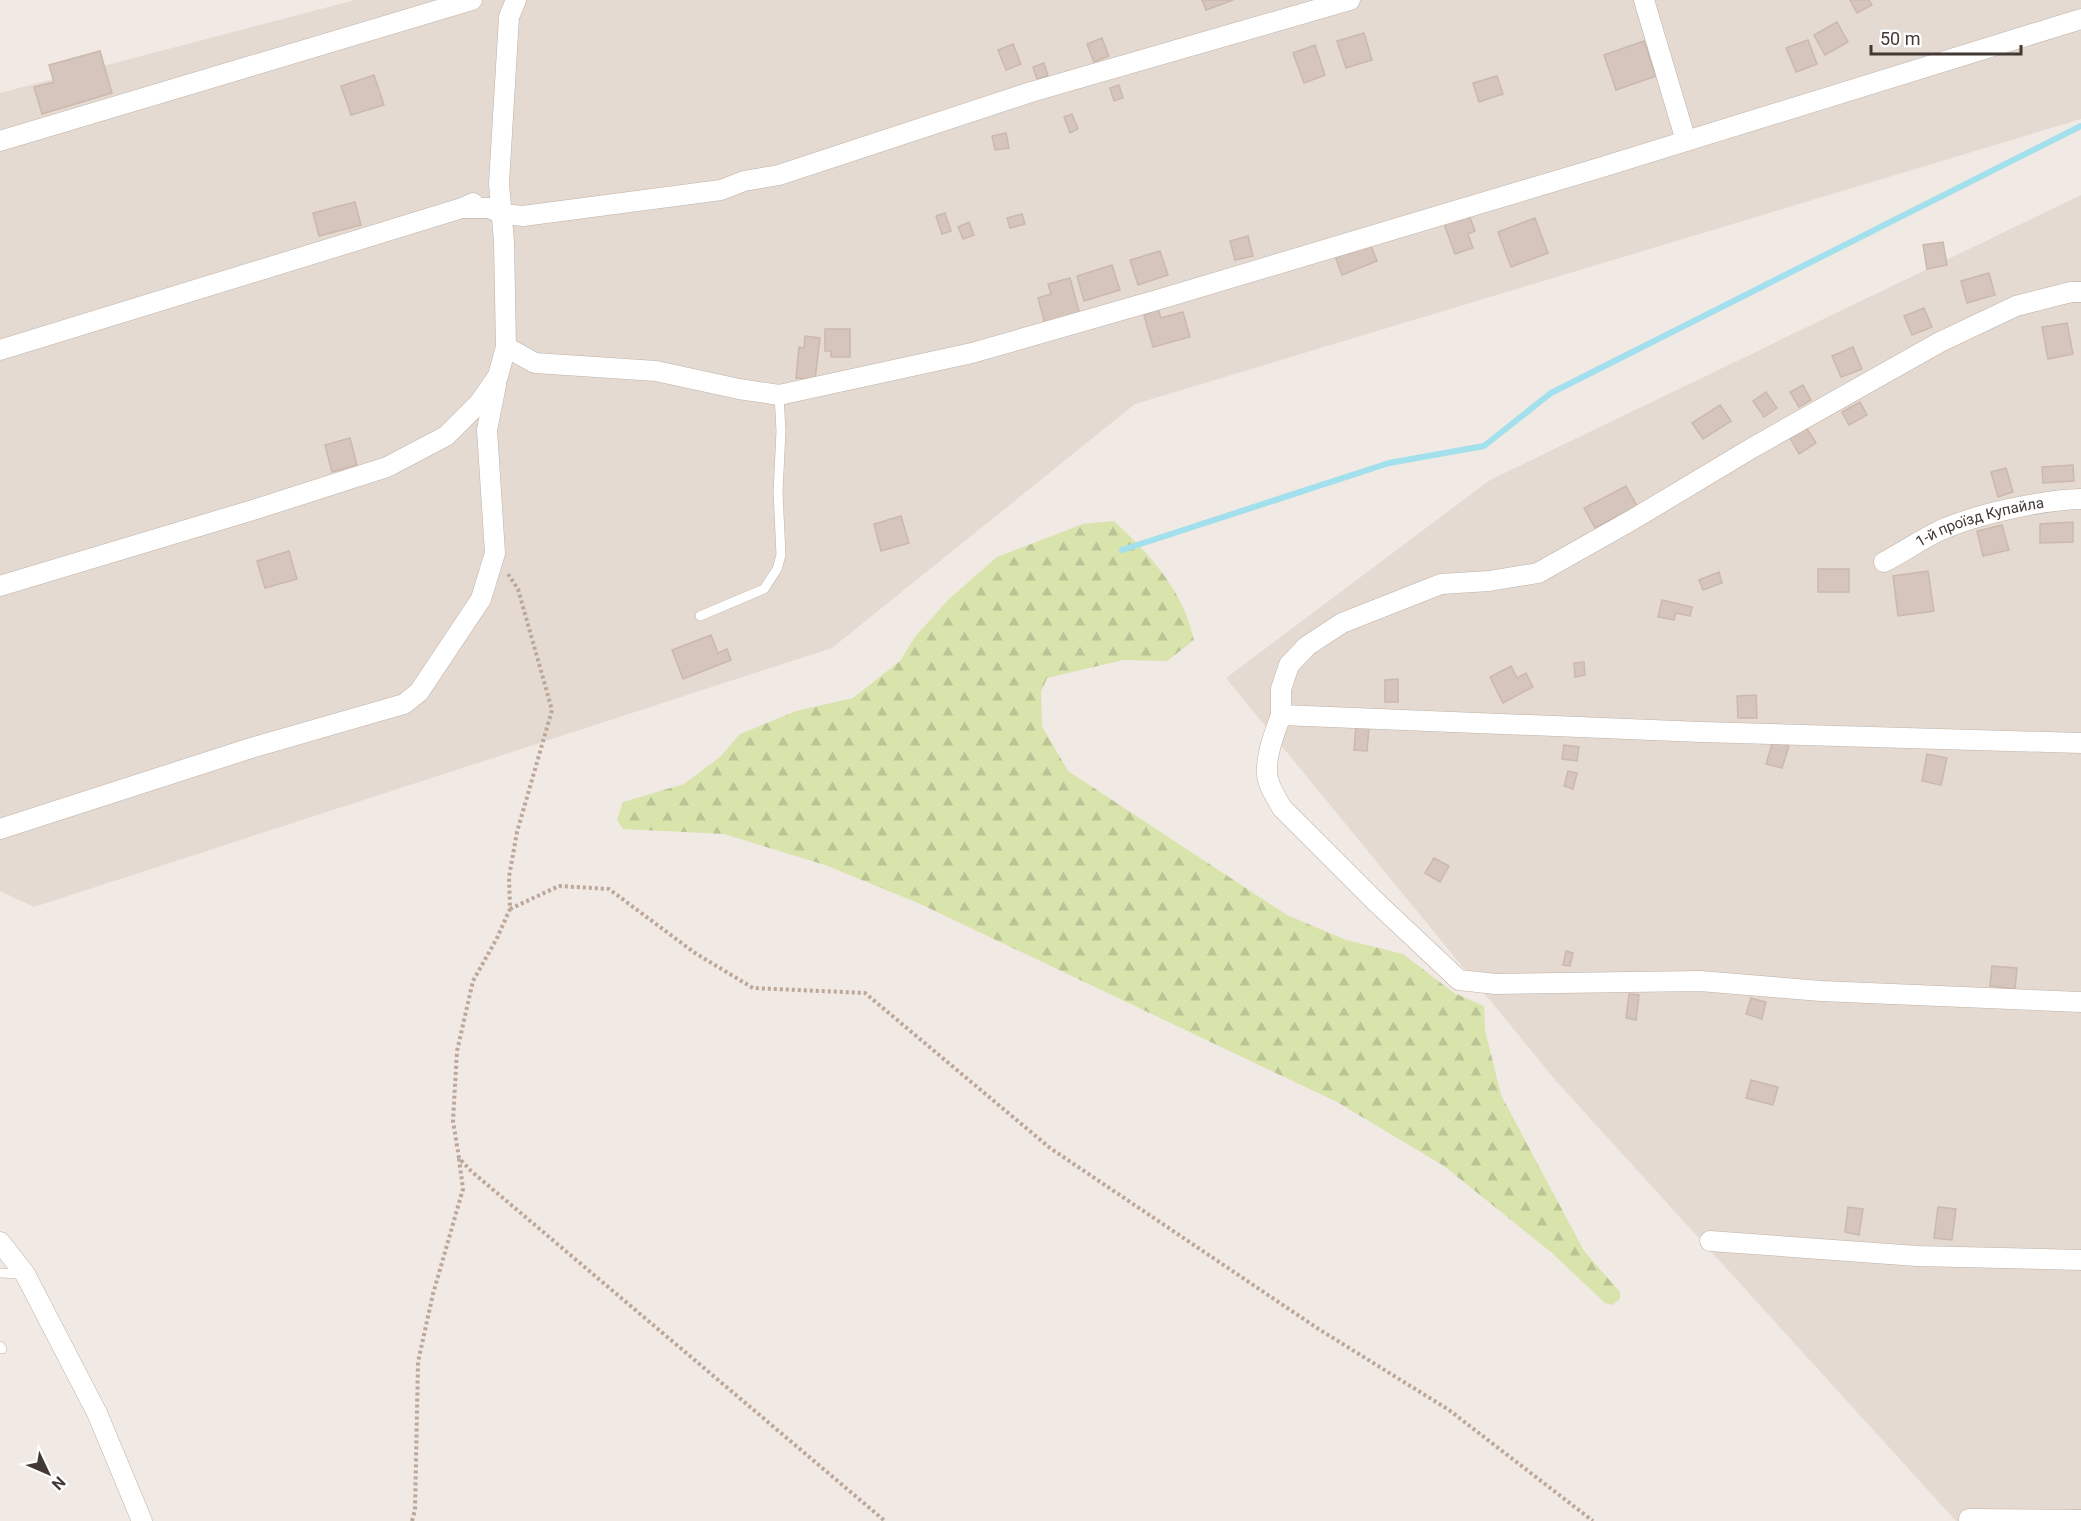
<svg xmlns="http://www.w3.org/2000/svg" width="2081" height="1521" viewBox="0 0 2081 1521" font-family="Roboto,sans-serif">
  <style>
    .residential { fill: #e4dad1 }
    .forest { fill: url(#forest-firs) }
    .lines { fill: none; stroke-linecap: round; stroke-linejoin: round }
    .stream { stroke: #a1e0ec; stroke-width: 6 }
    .building { fill: #d5c5bc; stroke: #ccb8ad; stroke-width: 1.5 }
    .lane-casing { stroke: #beb2a9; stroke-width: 10 }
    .street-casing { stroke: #beb2a9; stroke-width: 21 }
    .path { stroke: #bca798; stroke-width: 4; stroke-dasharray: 3 3; stroke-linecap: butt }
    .lane { stroke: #fff; stroke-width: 9 }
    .street { stroke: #fff; stroke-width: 20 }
    .labels { text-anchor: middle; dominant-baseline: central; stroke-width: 4.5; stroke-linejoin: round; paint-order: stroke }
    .street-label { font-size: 15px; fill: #423934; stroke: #fff }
  </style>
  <defs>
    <pattern id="forest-firs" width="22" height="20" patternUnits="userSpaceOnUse" patternTransform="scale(1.5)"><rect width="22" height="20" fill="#d9e4ad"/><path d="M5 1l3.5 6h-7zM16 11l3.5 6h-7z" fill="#bbc495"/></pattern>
  </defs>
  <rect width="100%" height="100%" fill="#f1e9e3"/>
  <path class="residential" d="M 355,0 L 2081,0 L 2081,119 L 1135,404 L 832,648 L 34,907 L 0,891 L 0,93 Z
    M 2081,195 L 2081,1521 L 1956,1521 L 1557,1082 L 1226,678 L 1490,480 Z"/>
  <path class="forest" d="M 1114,521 C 1141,546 1168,574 1184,609 C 1188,618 1191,630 1194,640 L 1167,661 L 1123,660 L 1047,678 L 1041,692 L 1042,726 L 1068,771 L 1287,915 L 1346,940 L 1403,954 L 1454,993 L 1484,1006 L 1485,1030 L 1501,1095 L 1584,1251 L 1620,1292 L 1620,1299 L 1612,1305 L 1605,1303 L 1552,1253 L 1444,1166 L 1337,1102 L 918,903 L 825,865 L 724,834 L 623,829 L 617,820 L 623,802 L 684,784 L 720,757 L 740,734 L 796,711 L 853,698 L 900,661 L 914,638 L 949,599 L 997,557 L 1083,524 Z"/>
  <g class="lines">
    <path class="stream" d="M 1122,550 L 1389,463 L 1484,446 L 1551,393 L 2081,126"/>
  </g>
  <path class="building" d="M 1202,0 L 1233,0 L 1206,10 Z
    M 1850,0 L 1869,0 L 1872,5 L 1857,13 Z
    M 1837,22 L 1848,42 L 1825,55 L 1814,35 Z
    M 1364,33 L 1372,60 L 1346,68 L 1337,41 Z
    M 1102,38 L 1109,56 L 1094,62 L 1087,44 Z
    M 1808,40 L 1817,64 L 1796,72 L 1786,48 Z
    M 1644,41 L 1656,76 L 1616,90 L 1604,55 Z
    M 1013,44 L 1021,64 L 1006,70 L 998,50 Z
    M 1315,45 L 1325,75 L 1304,83 L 1293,53 Z
    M 100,51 L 112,93 L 42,114 L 34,87 L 54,82 L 49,65 Z
    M 1044,63 L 1048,76 L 1037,79 L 1033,67 Z
    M 374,75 L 384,105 L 351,115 L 341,86 Z
    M 1497,76 L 1503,94 L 1479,102 L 1473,83 Z
    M 1119,85 L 1123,98 L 1114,101 L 1110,88 Z
    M 1072,114 L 1078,129 L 1070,133 L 1064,117 Z
    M 1006,133 L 1009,148 L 995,150 L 992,136 Z
    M 355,202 L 361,225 L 319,236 L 313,213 Z
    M 945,213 L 951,231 L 942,234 L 936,216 Z
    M 1022,214 L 1025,224 L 1010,228 L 1007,218 Z
    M 1469,215 L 1475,231 L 1468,234 L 1473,248 L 1455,254 L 1444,224 Z
    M 1535,218 L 1548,253 L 1511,267 L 1498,232 Z
    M 969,222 L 974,235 L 963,239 L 958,227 Z
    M 1248,236 L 1253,256 L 1235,260 L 1230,241 Z
    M 1943,242 L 1947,265 L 1927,269 L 1923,245 Z
    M 1370,243 L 1377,261 L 1342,275 L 1335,256 Z
    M 1160,251 L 1168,275 L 1138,285 L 1130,260 Z
    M 1112,265 L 1120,290 L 1084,301 L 1077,276 Z
    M 1989,273 L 1995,295 L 1967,303 L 1961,281 Z
    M 1070,278 L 1080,315 L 1045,324 L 1038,298 L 1051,294 L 1048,284 Z
    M 1924,308 L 1932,327 L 1912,335 L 1904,316 Z
    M 1158,309 L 1161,318 L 1183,312 L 1190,337 L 1153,347 L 1144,315 Z
    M 2067,323 L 2073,354 L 2048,359 L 2042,327 Z
    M 825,329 L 850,329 L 850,357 L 831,357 L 831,351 L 825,351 Z
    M 805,336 L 820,338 L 815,380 L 796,378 L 799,347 L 804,348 Z
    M 1853,347 L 1862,369 L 1841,377 L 1832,356 Z
    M 1803,385 L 1811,400 L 1799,407 L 1790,392 Z
    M 1766,392 L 1777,408 L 1764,417 L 1753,401 Z
    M 1860,402 L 1867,415 L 1849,425 L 1842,412 Z
    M 1720,405 L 1731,421 L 1703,439 L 1692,423 Z
    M 1806,427 L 1816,443 L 1799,454 L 1790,438 Z
    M 350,438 L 357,465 L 332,472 L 325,445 Z
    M 2073,465 L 2074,481 L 2043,483 L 2042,467 Z
    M 2006,468 L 2013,492 L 1998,497 L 1991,472 Z
    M 1626,486 L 1637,506 L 1595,528 L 1584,508 Z
    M 901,516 L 909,543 L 881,551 L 874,524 Z
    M 2073,522 L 2073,542 L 2040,543 L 2040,524 Z
    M 2002,525 L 2009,550 L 1983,556 L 1977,531 Z
    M 289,551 L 297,579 L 265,588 L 257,561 Z
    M 1818,569 L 1849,569 L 1849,592 L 1818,592 Z
    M 1928,571 L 1934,611 L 1898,616 L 1893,576 Z
    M 1719,572 L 1722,583 L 1703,590 L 1699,580 Z
    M 1662,600 L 1692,607 L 1690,616 L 1676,613 L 1674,620 L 1658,617 Z
    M 711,635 L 718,653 L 727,649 L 731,660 L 683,679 L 672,650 Z
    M 1584,662 L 1585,675 L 1575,677 L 1574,663 Z
    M 1511,666 L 1517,678 L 1526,673 L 1533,687 L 1503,703 L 1490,677 Z
    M 1398,679 L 1398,702 L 1385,702 L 1385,680 Z
    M 1756,695 L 1757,718 L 1738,718 L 1737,696 Z
    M 1356,727 L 1369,728 L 1367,751 L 1354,750 Z
    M 1773,741 L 1789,746 L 1782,768 L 1766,764 Z
    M 1564,745 L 1579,747 L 1577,761 L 1562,759 Z
    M 1927,754 L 1947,758 L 1941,785 L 1922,781 Z
    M 1568,771 L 1577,773 L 1573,789 L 1564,786 Z
    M 1434,858 L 1449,866 L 1440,882 L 1425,873 Z
    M 1566,951 L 1573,953 L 1570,966 L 1563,965 Z
    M 1992,966 L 2017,968 L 2015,989 L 1990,986 Z
    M 1629,994 L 1639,995 L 1636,1020 L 1626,1018 Z
    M 1751,998 L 1766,1002 L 1762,1019 L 1746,1014 Z
    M 1751,1080 L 1778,1087 L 1773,1105 L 1746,1098 Z
    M 1848,1207 L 1863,1209 L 1859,1235 L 1845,1232 Z
    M 1938,1207 L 1956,1209 L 1952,1240 L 1934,1238 Z"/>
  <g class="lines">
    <g class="lane-casing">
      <path id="lane" d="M 700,616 L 764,589 L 777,569 L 781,555 L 778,492 L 781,431 L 779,395
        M 0,1273 L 23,1274
        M 0,1346 L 2,1349"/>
    </g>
    <g class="street-casing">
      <g id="street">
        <path d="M 1644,0 L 1686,141"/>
        <path d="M 0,141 L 472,0"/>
        <path d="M 462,208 L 490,208 L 502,214 L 523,216 L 721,190 L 744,181 L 779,175 L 1031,92 L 1350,0"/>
        <path d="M 2081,292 L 2071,292 L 2016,306 L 1940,342 L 1752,448 L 1632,520 L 1538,573 L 1489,581 L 1441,584 L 1342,623 L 1307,646 L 1289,665 L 1281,689 L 1281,715 L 1701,732 L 2081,743"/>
        <path d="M 506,347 L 535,363 L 656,371 L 739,389 L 779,395 L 972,353 L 1157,300 L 1599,168 L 2081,19"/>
        <path d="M 0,350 L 462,208 L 473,203"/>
        <path id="s1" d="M 1884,562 C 1903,552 1922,539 1941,530 C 1977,514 2042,500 2081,499"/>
        <path d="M 0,586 L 253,510 L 387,467 L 446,436 L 480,402 L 498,376 L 506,347 L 504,242 L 499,183 L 509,17 L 516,0"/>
        <path d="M 1281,715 C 1275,732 1266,754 1267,772 C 1267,785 1276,797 1282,808 L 1375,901 L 1459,980 L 1496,984 L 1700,981 L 1821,991 L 2081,1002"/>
        <path d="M 0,829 L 251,748 L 404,704 L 419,692 L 481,599 L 495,553 L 487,430 L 496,385"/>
        <path d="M 1710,1241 L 1917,1256 L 2081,1260"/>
        <path d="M 0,1242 L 25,1274 L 97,1413 L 142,1521"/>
        <path d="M 1969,1519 L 2081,1520"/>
      </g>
    </g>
    <path class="path" d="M 508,574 L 518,589 L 552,710 L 517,832 L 509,877 L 510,909 L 497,938 L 473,981 L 457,1051 L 453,1121 L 459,1158 L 471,1171 L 885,1521
      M 510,909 L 559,886 L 609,889 L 695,953 L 753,988 L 865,993 L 1050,1148 L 1317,1328 L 1449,1410 L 1593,1521
      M 412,1521 L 415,1510 L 418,1362 L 433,1294 L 463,1189 L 459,1159"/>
    <use href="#lane" class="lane"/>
    <use href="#street" class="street"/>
  </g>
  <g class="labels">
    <g class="street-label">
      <text stroke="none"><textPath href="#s1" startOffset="105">1-й проїзд Купайла</textPath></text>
    </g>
  </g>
  <g transform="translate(48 1473) rotate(134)" stroke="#ffffff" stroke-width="4.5" paint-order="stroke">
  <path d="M0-4.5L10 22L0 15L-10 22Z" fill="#423934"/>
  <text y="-9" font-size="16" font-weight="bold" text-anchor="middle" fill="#423934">N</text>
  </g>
  <path d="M1871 45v9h150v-9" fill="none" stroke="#423934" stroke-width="3"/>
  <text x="1880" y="45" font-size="18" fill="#423934" stroke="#ffffff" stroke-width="4.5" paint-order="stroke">50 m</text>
</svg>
